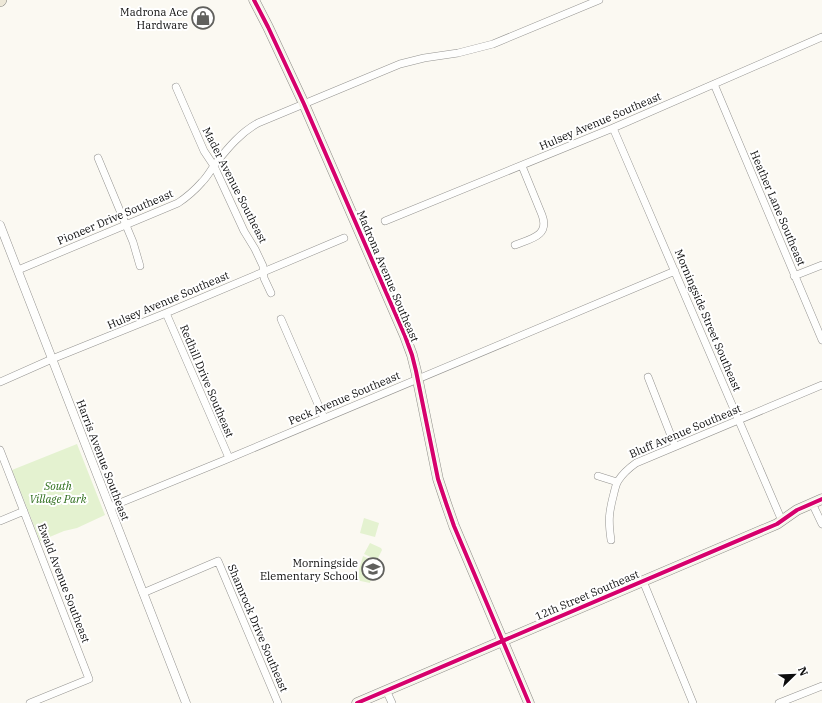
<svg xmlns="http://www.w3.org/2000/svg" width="822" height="703" viewBox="0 0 822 703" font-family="'IBM Plex Serif',serif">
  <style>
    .green { fill: #e4f2d0 }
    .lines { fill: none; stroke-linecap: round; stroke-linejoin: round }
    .minor-casing { stroke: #949390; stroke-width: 8 }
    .tertiary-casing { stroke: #949390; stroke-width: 9 }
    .secondary-casing { stroke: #8b8a87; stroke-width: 11 }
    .primary-casing { stroke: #81817d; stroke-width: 12 }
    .minor { stroke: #fefefd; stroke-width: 7 }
    .tertiary { stroke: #fefefd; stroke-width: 8 }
    .secondary { stroke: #f5f4ea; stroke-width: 10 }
    .primary { stroke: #ede8d8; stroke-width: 11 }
    .cycleway-casing { stroke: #fff; stroke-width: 6 }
    .cycleway { stroke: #d6006c; stroke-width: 4 }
    .labels { text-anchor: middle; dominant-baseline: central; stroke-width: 4; stroke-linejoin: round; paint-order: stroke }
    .poi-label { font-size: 11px; fill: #0d0d0d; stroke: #fff; text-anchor: end }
    .street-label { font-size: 11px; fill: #0d0d0d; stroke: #fff }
    .park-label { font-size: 11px; font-style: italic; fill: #2a6b18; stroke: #fff }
  </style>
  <rect width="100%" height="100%" fill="#fbf9f2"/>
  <path class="green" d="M 77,444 L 105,515 L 77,528 L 64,531 L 40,541 L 12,470 Z
    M 364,518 L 379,523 L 375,537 L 360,533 Z
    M 370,543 L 381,548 L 382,550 L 377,560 L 364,554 Z
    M 363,556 L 376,562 L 372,573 L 370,583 L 356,580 Z"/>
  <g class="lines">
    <g class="minor-casing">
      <path id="minor" d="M 714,84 L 822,340
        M 176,87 L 204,151 L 214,166 L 244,231 L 255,249 L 263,266 L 264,278 L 271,293
        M 613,128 L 782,521
        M 98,158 L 133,242 L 140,266
        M 385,221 L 613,128 L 822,37
        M 515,245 C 530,239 550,236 542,215 L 522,166
        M 18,270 L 178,203 C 187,197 195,190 202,182 C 207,177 211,170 215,164 C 228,148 240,133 258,123 L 400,64 L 424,58 L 458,53 L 493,44 L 599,0
        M 794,276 L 822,265
        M 166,313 L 229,458
        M 281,319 L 324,418
        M 648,377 L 675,446
        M 0,382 L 52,359 L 166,313 L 344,238
        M 0,450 L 89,679 L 30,703
        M 598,476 L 617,482
        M 812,503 L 822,524
        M 110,507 L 225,460 L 675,271
        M 0,521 L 24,511
        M 611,540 C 608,520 609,512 614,493 C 615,489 616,484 618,481 C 623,473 629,468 636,463 L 822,385
        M 643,581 L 693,703
        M 143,593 L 218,561 L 278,703
        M 386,690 L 392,703
        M 779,703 L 822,686"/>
    </g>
    <g class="tertiary-casing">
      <path id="tertiary" d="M 0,225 L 186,703"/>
    </g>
    <g class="secondary-casing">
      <path id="secondary" d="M 254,0 L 268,27 L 304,104 L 405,336 L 412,355 L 416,371 L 438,479 L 446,503 L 454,526 L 529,703
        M 357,703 L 777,524 L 797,510 L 822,499"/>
    </g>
    <g class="primary-casing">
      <path id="primary" d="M 0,1 L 1,0"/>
    </g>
    <use href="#minor" class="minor"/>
    <use href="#tertiary" class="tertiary"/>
    <use href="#secondary" class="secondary"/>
    <use href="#primary" class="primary"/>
    <g class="cycleway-casing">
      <path id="cycleway" d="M 254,0 L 268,27 L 304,104 L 405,336 L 412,355 L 416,371 L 438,479 L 446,503 L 454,526 L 529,703
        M 357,703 L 777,524 L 797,510 L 822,499"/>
    </g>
    <use href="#cycleway" class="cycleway"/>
  </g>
  <defs>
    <g id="shop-ring" transform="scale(1.15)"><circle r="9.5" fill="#fff" stroke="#60605d" stroke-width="1.5"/><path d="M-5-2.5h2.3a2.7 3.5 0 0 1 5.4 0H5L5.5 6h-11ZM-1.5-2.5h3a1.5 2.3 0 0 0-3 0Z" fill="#60605d"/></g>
    <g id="school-ring" transform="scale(1.15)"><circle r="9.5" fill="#fff" stroke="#60605d" stroke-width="1.5"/><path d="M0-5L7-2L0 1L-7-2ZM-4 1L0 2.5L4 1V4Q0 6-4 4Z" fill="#60605d"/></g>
  </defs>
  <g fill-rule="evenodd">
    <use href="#shop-ring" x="203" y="18"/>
    <use href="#school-ring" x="373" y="569"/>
  </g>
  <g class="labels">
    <g class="poi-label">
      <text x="188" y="12">Madrona Ace<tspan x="188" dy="13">Hardware</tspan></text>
      <text x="358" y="563">Morningside<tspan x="358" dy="13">Elementary School</tspan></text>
    </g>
    <g class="street-label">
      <text transform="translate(600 121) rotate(-23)">Hulsey Avenue Southeast</text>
      <text transform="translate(235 185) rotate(63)">Mader Avenue Southeast</text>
      <text transform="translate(778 208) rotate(67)">Heather Lane Southeast</text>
      <text transform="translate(115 217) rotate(-23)">Pioneer Drive Southeast</text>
      <text transform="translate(388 276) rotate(67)">Madrona Avenue Southeast</text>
      <text transform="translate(168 300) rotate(-23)">Hulsey Avenue Southeast</text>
      <text transform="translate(708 320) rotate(67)">Morningside Street Southeast</text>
      <text transform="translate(207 381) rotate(67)">Redhill Drive Southeast</text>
      <text transform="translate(344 398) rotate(-23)">Peck Avenue Southeast</text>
      <text transform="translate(685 431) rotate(-23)">Bluff Avenue Southeast</text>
      <text transform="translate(103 460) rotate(69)">Harris Avenue Southeast</text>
      <text transform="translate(64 583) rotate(69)">Ewald Avenue Southeast</text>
      <text transform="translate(587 595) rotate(-23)">12th Street Southeast</text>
      <text transform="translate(258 628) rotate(67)">Shamrock Drive Southeast</text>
    </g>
    <g class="park-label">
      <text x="58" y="486">South<tspan x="58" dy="13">Village Park</tspan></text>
    </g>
  </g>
  <g transform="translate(794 675) rotate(67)" stroke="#ffffff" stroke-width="3" paint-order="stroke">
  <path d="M0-3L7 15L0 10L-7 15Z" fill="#0d0d0d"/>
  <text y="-6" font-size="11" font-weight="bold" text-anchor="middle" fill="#0d0d0d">N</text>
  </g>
</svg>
